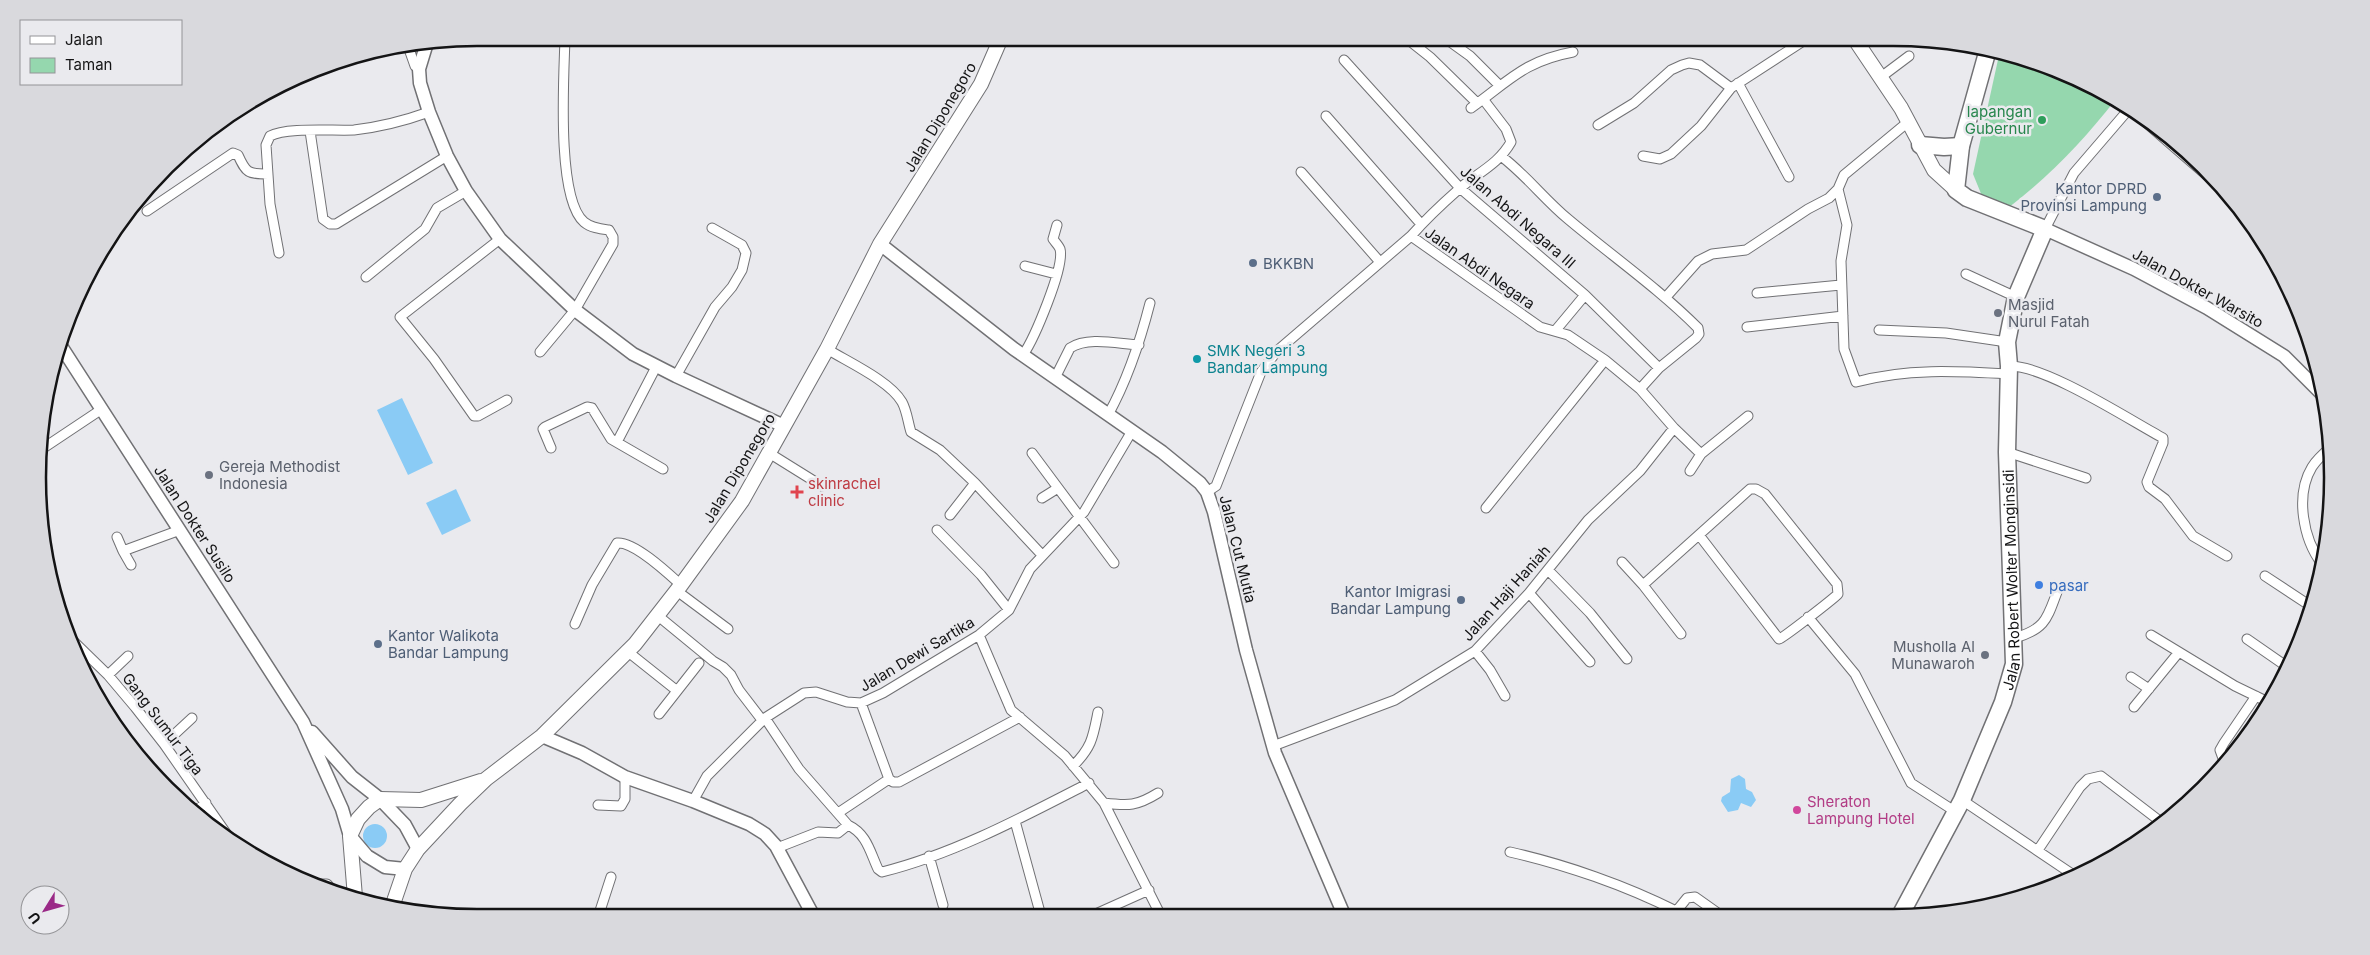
<svg xmlns="http://www.w3.org/2000/svg" width="2370" height="955" viewBox="0 0 2370 955" font-family="Inter,sans-serif">
  <style>
    .green { fill: #95d7ae }
    .water { fill: #8acbf5 }
    .lines { fill: none; stroke-linecap: round; stroke-linejoin: round }
    .street-casing { stroke: #717174; stroke-width: 11 }
    .secondary-casing { stroke: #717174; stroke-width: 15 }
    .primary-casing { stroke: #717174; stroke-width: 16 }
    .highway-casing { stroke: #717174; stroke-width: 19 }
    .street { stroke: #fff; stroke-width: 9 }
    .secondary { stroke: #fff; stroke-width: 12 }
    .primary { stroke: #fff; stroke-width: 14 }
    .highway { stroke: #fff; stroke-width: 16 }
    .leisure-dot { fill: #2e9e5b; stroke: #eaeaee; stroke-width: 2 }
    .service-dot { fill: #5c6f8a; stroke: #eaeaee; stroke-width: 2 }
    .worship-dot { fill: #6b7280; stroke: #eaeaee; stroke-width: 2 }
    .culture-dot { fill: #0f9aa8; stroke: #eaeaee; stroke-width: 2 }
    .health-dot { fill: #e0444e; stroke: #eaeaee; stroke-width: 2 }
    .shop-dot { fill: #3f7fe0; stroke: #eaeaee; stroke-width: 2 }
    .hotel-dot { fill: #d1479c; stroke: #eaeaee; stroke-width: 2 }
    .labels { text-anchor: middle; dominant-baseline: central; stroke-width: 5; stroke-linejoin: round; paint-order: stroke }
    .leisure-label { font-size: 15px; fill: #27864d; stroke: #eaeaee; text-anchor: end }
    .street-label { font-size: 15px; fill: #141415; stroke: #eaeaee }
    .service-label { font-size: 15px; fill: #4e5e75; stroke: #eaeaee; text-anchor: end }
    .worship-label { font-size: 15px; fill: #5b616d; stroke: #eaeaee; text-anchor: start }
    .culture-label { font-size: 15px; fill: #0d838f; stroke: #eaeaee; text-anchor: start }
    .health-label { font-size: 15px; fill: #be3a42; stroke: #eaeaee; text-anchor: start }
    .shop-label { font-size: 15px; fill: #366cbe; stroke: #eaeaee; text-anchor: start }
    .hotel-label { font-size: 15px; fill: #b23c85; stroke: #eaeaee; text-anchor: start }
    .rim { fill: none; stroke: #141415; stroke-width: 2.5 }
  </style>
  <rect width="100%" height="100%" fill="#eaeaee"/>
  <path class="green" d="M 1999,55 L 2034,61 L 2116,99 C 2084,140 2050,176 2008,208 L 1982,196 L 1973,174 Z"/>
  <path class="water" d="M 402,398 L 433,463 L 408,475 L 377,410 Z
    M 456,489 L 471,521 L 442,535 L 426,503 Z
    M 1739,775 L 1745,779 L 1746,789 L 1752,792 L 1756,800 L 1751,807 L 1741,803 L 1738,810 L 1728,812 L 1721,801 L 1722,797 L 1730,792 L 1731,779 Z
    M363 836a12 12 0 1 1 24 0a12 12 0 1 1-24 0Z"/>
  <g class="lines">
    <g class="street-casing">
      <path id="street" d="M 1406,38 L 1430,57 L 1477,103
        M 1445,38 L 1470,56 L 1499,85
        M 409,49 L 415,66 L 419,69
        M 1344,60 L 1460,188 L 1585,295 L 1659,368
        M 1881,77 L 1909,56
        M 1738,83 L 1789,177
        M 1471,108 C 1509,81 1524,61 1573,52
        M 2135,113 L 2218,185
        M 1326,116 L 1421,224
        M 1598,125 L 1634,103 L 1671,70 L 1682,65 L 1689,63 L 1700,65 L 1731,88
        M 310,131 L 323,219 L 330,224 L 336,224 L 349,216 L 447,156
        M 1501,156 C 1526,175 1545,200 1568,219 C 1612,256 1658,288 1698,328 L 1699,334 L 1696,338 L 1659,368 L 1640,389
        M 1643,156 L 1660,159 L 1671,154 L 1701,126 L 1731,88 L 1808,38
        M 1301,172 L 1380,262
        M 1838,189 L 1847,225 L 1841,261 L 1844,349 L 1856,382 C 1906,368 1957,371 2009,374
        M 147,211 L 233,153 L 238,155 C 246,173 248,174 268,174
        M 2045,229 L 2074,173 L 2129,109
        M 1411,236 C 1426,219 1442,204 1459,189 C 1477,173 1498,165 1511,142 L 1506,129 L 1483,99
        M 500,239 L 400,317 L 434,359 L 474,416 L 478,416 L 507,400
        M 279,253 L 270,204 L 266,145 L 270,136 C 286,127 333,131 354,130 C 380,127 404,121 429,112
        M 1025,266 L 1056,274
        M 1966,274 L 2016,297
        M 366,277 L 425,229 L 437,208 L 466,191
        M 1757,293 L 1841,285
        M 1666,297 L 1698,261 L 1712,254 L 1746,250 L 1808,209 L 1829,198 L 1838,189 L 1844,175 L 1908,122
        M 1747,327 L 1843,316
        M 1879,330 L 1946,333 L 2007,342
        M 1555,331 L 1585,295
        M 827,349 C 848,362 890,381 902,402 C 907,411 908,423 911,432 L 940,450 L 975,483 L 1042,555
        M 540,352 L 575,310 L 613,244 L 613,237 L 609,230 C 601,229 591,228 584,222 C 556,198 564,75 565,38
        M 1023,355 C 1034,339 1065,267 1060,249 C 1059,246 1055,242 1053,239 L 1057,225
        M 2009,366 C 2045,365 2128,419 2163,438 L 2163,443 L 2147,482 L 2149,487 L 2165,499 L 2193,536 L 2227,556
        M 676,376 L 715,307 L 732,287 L 742,270 L 746,253 L 742,245 L 712,228
        M 1055,378 L 1070,348 C 1088,336 1119,344 1139,345
        M 1108,415 C 1128,379 1140,342 1150,303
        M 1674,428 L 1701,454
        M 617,442 L 656,367
        M 551,448 L 543,429 L 545,427 L 587,407 L 592,408 L 611,439 L 663,469
        M 42,449 L 102,409
        M 2007,452 L 2086,478
        M 769,453 L 822,486
        M 1032,453 L 1114,563
        M 1690,471 L 1701,454 L 1748,416
        M 1207,492 L 1216,486 L 1261,372 L 1277,351 L 1411,236 L 1540,327 L 1568,335 L 1605,360 L 1640,389 L 1674,428 L 1640,471 L 1588,520 L 1529,593 L 1475,651 L 1395,700 L 1273,746
        M 1042,498 L 1058,488
        M 1486,508 L 1605,360
        M 950,515 L 975,483
        M 937,530 L 981,575 L 1009,610
        M 117,537 L 123,551 L 180,530
        M 123,551 L 131,565
        M 1622,562 L 1643,585 L 1681,634
        M 2322,564 C 2303,539 2295,495 2312,467 C 2317,459 2324,453 2331,447
        M 1548,570 L 1590,613 L 1627,659
        M 2265,576 L 2312,607
        M 1643,585 L 1750,489 L 1756,489 L 1765,494 L 1837,584 L 1838,594 C 1832,600 1783,638 1779,639 L 1699,535
        M 677,591 L 728,629
        M 1529,593 L 1590,662
        M 657,615 L 713,661 L 723,667 L 731,675 L 739,690 L 762,720
        M 1808,617 L 1855,674 L 1911,783 L 1956,812
        M 575,624 L 592,585 L 617,543 C 634,541 669,574 681,585
        M 979,635 L 1011,710 L 1065,756 L 1104,803 L 1161,916
        M 2151,635 L 2235,686 L 2268,702
        M 68,636 L 108,675 L 135,707 L 164,744 L 228,836
        M 2015,638 C 2048,628 2047,617 2059,587
        M 2247,639 L 2286,666
        M 627,651 L 676,690
        M 1475,651 L 1490,670 L 1505,696
        M 108,675 L 128,656
        M 2131,677 L 2149,689
        M 861,703 L 889,779 L 893,782 L 899,782 L 1020,717
        M 2134,707 L 2179,652
        M 659,714 L 699,663
        M 765,718 L 799,769 L 848,825 L 838,833 L 818,832 L 777,848
        M 164,744 L 192,718
        M 2224,761 L 2220,750 L 2224,743 L 2256,696
        M 1073,766 C 1092,747 1093,737 1098,712
        M 1962,800 L 2075,876
        M 693,801 L 707,776 L 765,718 L 804,693 L 816,692 L 847,702 L 861,703 L 883,693 L 979,635 L 1009,610 L 1030,569 L 1084,512 L 1132,431
        M 1104,803 C 1129,806 1137,806 1158,793
        M 598,805 L 621,806 L 625,799 L 625,777
        M 195,811 L 206,803
        M 838,813 L 889,779
        M 1015,821 L 1041,916
        M 848,825 C 867,834 870,852 878,869 L 882,872 C 954,854 1023,817 1089,783
        M 2038,850 L 2080,787 L 2088,779 L 2101,776 L 2161,822
        M 1510,852 C 1564,864 1627,886 1676,911
        M 929,856 L 943,905
        M 319,884 L 327,884 L 335,893
        M 1674,914 L 1687,898 L 1695,897 L 1719,914
        M 1091,916 L 1149,890
        M 598,917 L 611,877"/>
    </g>
    <g class="secondary-casing">
      <path id="secondary" d="M 426,46 L 419,69 L 420,83 L 429,112 L 447,156 L 466,191 L 500,239 L 575,310 L 633,354 L 676,376 L 784,426
        M 2045,229 L 2134,269 L 2207,308 L 2284,356 L 2323,395
        M 880,244 L 1014,349 L 1162,452 L 1200,483 L 1207,492 L 1214,512 L 1246,650 L 1275,753 L 1344,915
        M 59,343 L 303,722 L 342,809 L 350,836 L 367,856 L 385,867 L 405,869
        M 312,732 L 352,777 L 380,799 L 405,825 L 418,849
        M 542,736 L 582,753 L 625,777 L 693,801 L 749,824 L 765,834 L 776,846 L 814,917"/>
    </g>
    <g class="primary-casing">
      <path id="primary" d="M 1854,38 L 1901,108 L 1934,170 L 1956,190
        M 355,897 L 350,836 L 358,819 L 369,807 L 380,799 L 421,800 L 481,781
        M 393,904 L 405,869 L 418,849 L 460,804 L 486,779 L 542,736 L 635,644 L 681,585 L 742,501 L 827,349 L 880,244 L 981,84 L 1001,38"/>
    </g>
    <g class="highway-casing">
      <g id="highway">
        <path d="M 1920,145 L 1944,147 L 1961,146"/>
        <path id="s1" d="M 1901,914 L 1962,800 L 2003,702 L 2014,664 L 2007,452 L 2009,366 L 2007,342 L 2016,297 L 2045,229 L 1967,198 L 1956,190 L 1961,146 L 1987,53"/>
      </g>
    </g>
    <use href="#street" class="street"/>
    <use href="#secondary" class="secondary"/>
    <use href="#primary" class="primary"/>
    <use href="#highway" class="highway"/>
  </g>
  <circle class="leisure-dot" cx="2042" cy="120" r="5"/>
  <g class="service-dot">
    <circle cx="2157" cy="197" r="5"/>
    <circle cx="1253" cy="263" r="5"/>
    <circle cx="1461" cy="600" r="5"/>
    <circle cx="378" cy="644" r="5"/>
  </g>
  <g class="worship-dot">
    <circle cx="1998" cy="313" r="5"/>
    <circle cx="209" cy="475" r="5"/>
    <circle cx="1985" cy="655" r="5"/>
  </g>
  <circle class="culture-dot" cx="1197" cy="359" r="5"/>
  <path class="health-dot" d="M794.5 484.5h5v5h5v5h-5v5h-5v-5h-5v-5h5z"/>
  <circle class="shop-dot" cx="2039" cy="585" r="5"/>
  <circle class="hotel-dot" cx="1797" cy="810" r="5"/>
  <g class="labels">
    <g class="leisure-label">
      <text x="2032" y="111">lapangan<tspan x="2032" dy="17">Gubernur</tspan></text>
    </g>
    <g class="street-label">
      <text transform="translate(940 117) rotate(-59)">Jalan Diponegoro</text>
      <text transform="translate(1518 217) rotate(41)">Jalan Abdi Negara III</text>
      <text transform="translate(1480 268) rotate(35)">Jalan Abdi Negara</text>
      <text transform="translate(2198 288) rotate(29)">Jalan Dokter Warsito</text>
      <text transform="translate(739 468) rotate(-59)">Jalan Diponegoro</text>
      <text transform="translate(195 524) rotate(57)">Jalan Dokter Susilo</text>
      <text transform="translate(1238 549) rotate(76)">Jalan Cut Mutia</text>
      <text stroke="none"><textPath href="#s1" startOffset="359">Jalan Robert Wolter Monginsidi</textPath></text>
      <text transform="translate(1506 593) rotate(-48)">Jalan Haji Haniah</text>
      <text transform="translate(917 654) rotate(-31)">Jalan Dewi Sartika</text>
      <text transform="translate(163 724) rotate(53)">Gang Sumur Tiga</text>
    </g>
    <g class="service-label">
      <text x="2147" y="188">Kantor DPRD<tspan x="2147" dy="17">Provinsi Lampung</tspan></text>
      <text x="1263" y="263" text-anchor="start">BKKBN</text>
      <text x="1451" y="591">Kantor Imigrasi<tspan x="1451" dy="17">Bandar Lampung</tspan></text>
      <text x="388" y="635" text-anchor="start">Kantor Walikota<tspan x="388" dy="17">Bandar Lampung</tspan></text>
    </g>
    <g class="worship-label">
      <text x="2008" y="304">Masjid<tspan x="2008" dy="17">Nurul Fatah</tspan></text>
      <text x="219" y="466">Gereja Methodist<tspan x="219" dy="17">Indonesia</tspan></text>
      <text x="1975" y="646" text-anchor="end">Musholla Al<tspan x="1975" dy="17">Munawaroh</tspan></text>
    </g>
    <g class="culture-label">
      <text x="1207" y="350">SMK Negeri 3<tspan x="1207" dy="17">Bandar Lampung</tspan></text>
    </g>
    <g class="health-label">
      <text x="808" y="483">skinrachel<tspan x="808" dy="17">clinic</tspan></text>
    </g>
    <g class="shop-label">
      <text x="2049" y="585">pasar</text>
    </g>
    <g class="hotel-label">
      <text x="1807" y="801">Sheraton<tspan x="1807" dy="17">Lampung Hotel</tspan></text>
    </g>
  </g>
  <path d="M0 0H2370V955H0ZM477 46H1893A431 431 0 0 1 2324 477V478A431 431 0 0 1 1893 909H477A431 431 0 0 1 46 478V477A431 431 0 0 1 477 46Z" fill="#d9d9dd" fill-rule="evenodd"/>
  <path class="rim" d="M477 46H1893A431 431 0 0 1 2324 477V478A431 431 0 0 1 1893 909H477A431 431 0 0 1 46 478V477A431 431 0 0 1 477 46Z"/>
  <rect x="20" y="20" width="162" height="65" fill="#eaeaee" stroke="#949497"/>
  <rect x="30" y="36" width="25" height="8" fill="#ffffff" stroke="#949497"/>
  <text x="65" y="45" font-size="15" fill="#141415">Jalan</text>
  <rect x="30" y="58" width="25" height="15" fill="#95d7ae" stroke="#949497"/>
  <text x="65" y="70" font-size="15" fill="#141415">Taman</text>
  <g transform="translate(45 910) rotate(233)"><circle r="24" fill="#eaeaee" stroke="#949497"/>
  <path d="M0-4L9 19L0 12L-9 19Z" fill="#9a2987"/>
  <text y="-8" font-size="14" font-weight="bold" text-anchor="middle" fill="#141415">U</text>
  </g>
</svg>
